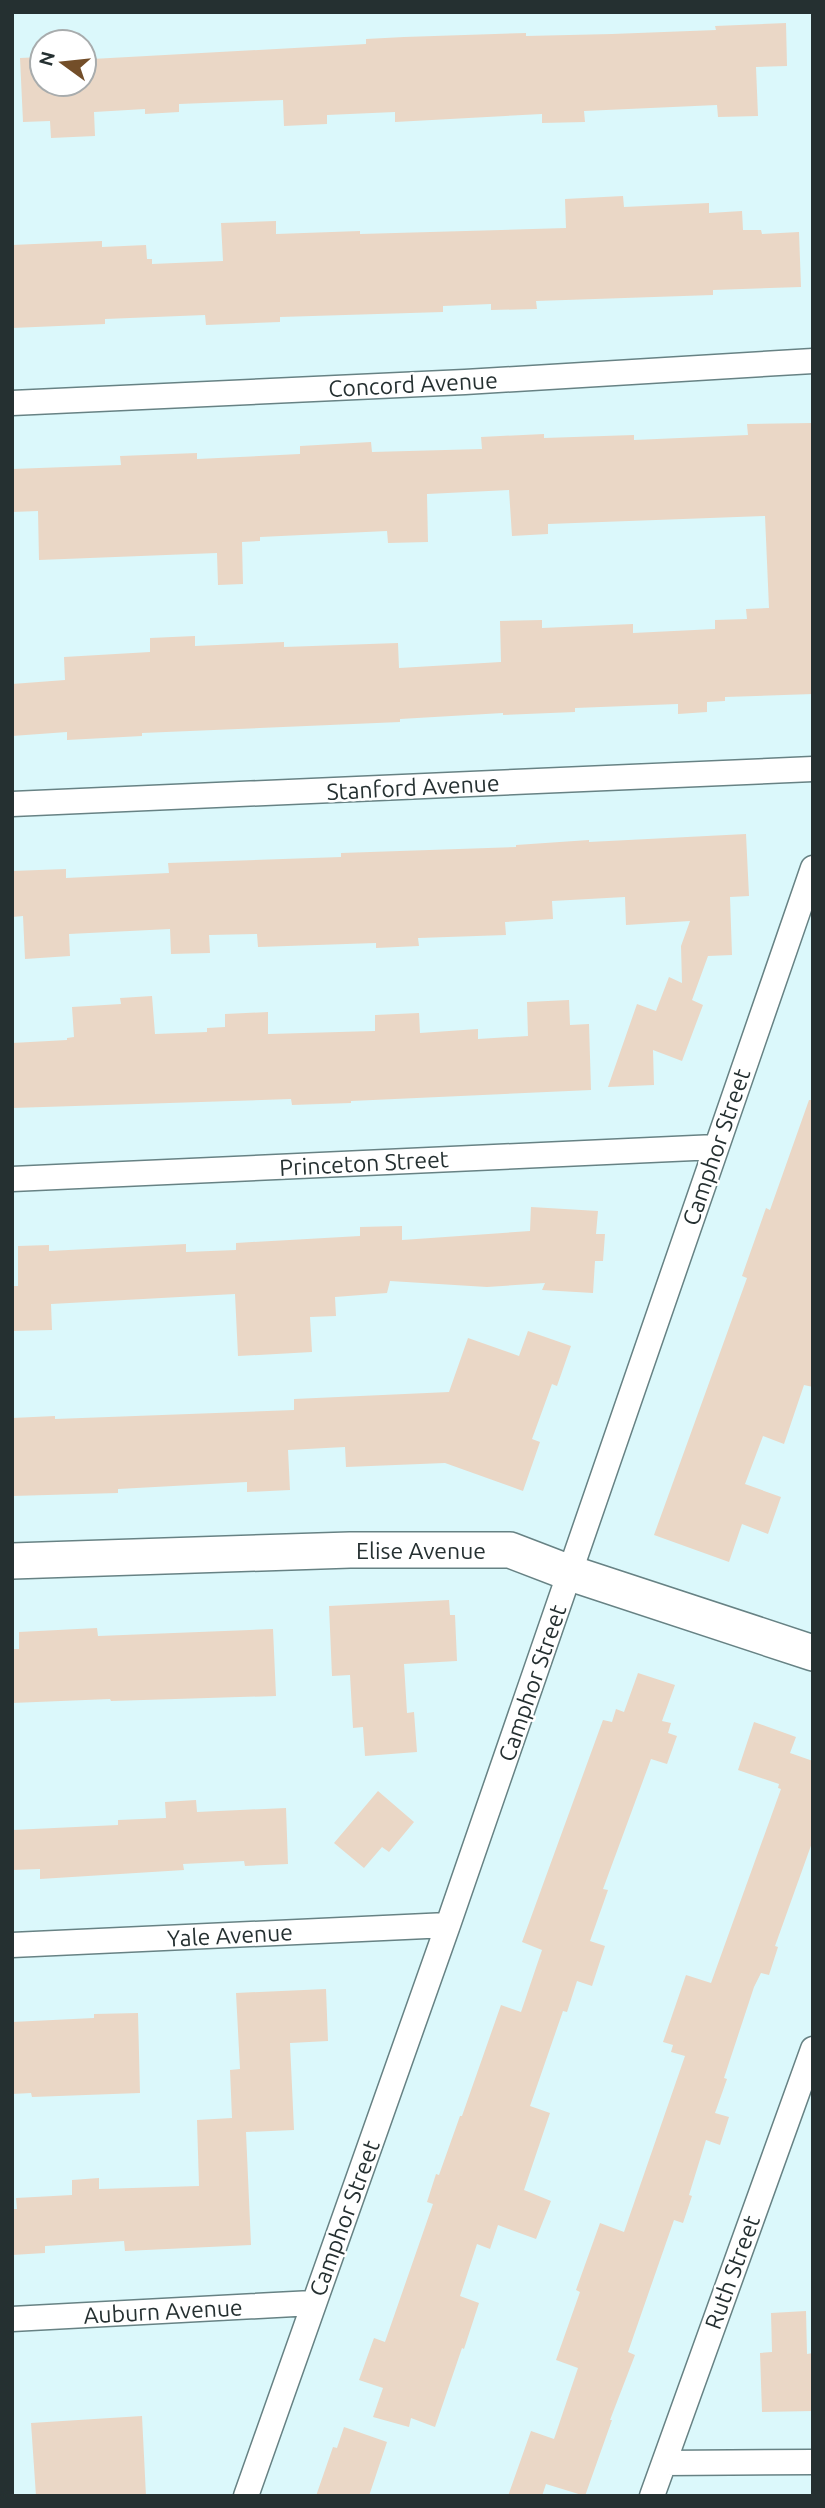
<svg xmlns="http://www.w3.org/2000/svg" width="825" height="2508" viewBox="0 0 825 2508" font-family="Ubuntu,sans-serif">
  <style>
    .building { fill: #ead7c6 }
    .lines { fill: none; stroke-linecap: round; stroke-linejoin: round }
    .street-casing { stroke: #678284; stroke-width: 27 }
    .secondary-casing { stroke: #678284; stroke-width: 38 }
    .street { stroke: #fff; stroke-width: 24 }
    .secondary { stroke: #fff; stroke-width: 35 }
    .labels { text-anchor: middle; dominant-baseline: central; stroke-width: 5; stroke-linejoin: round; paint-order: stroke }
    .street-label { font-size: 23px; fill: #253031; stroke: #fff }
  </style>
  <rect width="100%" height="100%" fill="#dbf8fb"/>
  <path class="building" d="M 786,23 L 787,66 L 756,67 L 758,116 L 718,117 L 717,105 L 584,111 L 585,122 L 542,123 L 542,114 L 395,122 L 395,112 L 327,115 L 327,124 L 284,126 L 283,100 L 179,104 L 179,112 L 145,114 L 145,109 L 94,112 L 95,136 L 51,138 L 50,121 L 23,122 L 20,58 L 42,57 L 42,84 L 84,84 L 84,55 L 92,55 L 92,59 L 366,44 L 366,39 L 404,37 L 526,33 L 526,36 L 612,34 L 716,30 L 715,26 Z
    M 623,196 L 624,207 L 709,203 L 709,213 L 742,211 L 743,230 L 761,230 L 762,234 L 799,232 L 801,287 L 713,290 L 713,295 L 536,301 L 537,309 L 491,310 L 491,304 L 443,306 L 443,312 L 280,317 L 280,322 L 206,325 L 205,315 L 105,319 L 105,324 L 12,328 L 12,245 L 102,241 L 102,247 L 146,245 L 147,259 L 152,259 L 152,264 L 223,261 L 221,223 L 276,221 L 276,234 L 360,231 L 360,234 L 566,228 L 565,199 Z
    M 812,423 L 813,694 L 725,697 L 725,701 L 707,702 L 707,712 L 678,714 L 678,704 L 575,708 L 575,712 L 503,715 L 503,713 L 400,719 L 400,722 L 142,733 L 142,736 L 67,740 L 67,732 L 12,736 L 12,684 L 65,680 L 64,657 L 150,652 L 150,638 L 195,636 L 195,646 L 284,642 L 284,647 L 398,643 L 399,668 L 501,662 L 500,621 L 542,620 L 542,628 L 633,624 L 633,633 L 715,629 L 715,620 L 747,619 L 746,609 L 769,608 L 765,516 L 548,524 L 548,534 L 512,536 L 509,490 L 427,494 L 428,542 L 388,543 L 387,531 L 260,537 L 260,541 L 242,542 L 243,584 L 218,585 L 217,553 L 39,560 L 38,511 L 12,512 L 12,469 L 121,465 L 120,456 L 197,453 L 197,459 L 300,454 L 300,446 L 371,442 L 372,452 L 482,449 L 481,437 L 544,434 L 544,438 L 634,435 L 634,440 L 748,435 L 747,424 Z
    M 746,834 L 749,896 L 730,897 L 732,955 L 708,956 L 692,1000 L 703,1005 L 682,1061 L 653,1050 L 654,1085 L 608,1087 L 637,1004 L 656,1011 L 669,977 L 682,983 L 681,946 L 690,921 L 626,925 L 625,897 L 552,901 L 553,919 L 505,922 L 506,935 L 418,938 L 419,946 L 376,948 L 376,943 L 258,947 L 257,934 L 209,935 L 210,953 L 171,954 L 170,929 L 69,934 L 70,956 L 25,959 L 23,916 L 12,917 L 12,871 L 66,869 L 66,878 L 169,873 L 168,863 L 341,857 L 341,853 L 516,847 L 516,845 L 589,840 L 589,842 Z
    M 152,996 L 155,1034 L 207,1032 L 207,1028 L 225,1027 L 225,1014 L 268,1012 L 268,1034 L 375,1031 L 375,1015 L 419,1013 L 420,1033 L 478,1029 L 478,1039 L 528,1036 L 527,1002 L 569,1000 L 570,1025 L 589,1024 L 591,1090 L 351,1101 L 351,1103 L 292,1105 L 291,1099 L 12,1108 L 12,1043 L 67,1040 L 67,1038 L 74,1037 L 72,1007 L 121,1004 L 120,998 Z
    M 809,1100 L 813,1100 L 813,1387 L 804,1385 L 784,1444 L 763,1436 L 745,1484 L 781,1497 L 768,1534 L 742,1524 L 729,1562 L 654,1535 L 747,1278 L 742,1276 L 766,1208 L 770,1210 Z
    M 531,1207 L 598,1211 L 596,1234 L 605,1234 L 603,1261 L 595,1261 L 593,1293 L 542,1290 L 545,1283 L 487,1287 L 390,1281 L 387,1293 L 335,1297 L 336,1316 L 310,1317 L 312,1352 L 238,1356 L 235,1294 L 51,1304 L 52,1330 L 12,1331 L 12,1286 L 18,1286 L 18,1246 L 49,1245 L 49,1251 L 186,1244 L 186,1252 L 236,1250 L 236,1243 L 360,1236 L 360,1227 L 402,1226 L 402,1240 L 530,1231 Z
    M 528,1331 L 571,1346 L 557,1386 L 552,1384 L 532,1439 L 540,1442 L 523,1491 L 445,1463 L 346,1467 L 345,1447 L 288,1450 L 290,1490 L 247,1492 L 247,1482 L 118,1489 L 118,1493 L 12,1496 L 12,1418 L 55,1416 L 55,1419 L 294,1410 L 294,1399 L 449,1392 L 468,1338 L 519,1356 Z
    M 449,1600 L 450,1615 L 455,1615 L 457,1661 L 404,1664 L 407,1713 L 414,1712 L 417,1752 L 365,1756 L 363,1727 L 353,1728 L 350,1675 L 332,1676 L 329,1606 Z
    M 97,1628 L 98,1636 L 273,1629 L 276,1696 L 111,1701 L 110,1699 L 12,1703 L 12,1649 L 19,1649 L 19,1632 Z
    M 638,1673 L 675,1685 L 662,1721 L 671,1723 L 668,1733 L 677,1736 L 667,1764 L 651,1759 L 603,1889 L 608,1890 L 590,1941 L 605,1946 L 592,1986 L 577,1981 L 567,2012 L 563,2011 L 530,2106 L 550,2113 L 524,2190 L 551,2201 L 536,2239 L 498,2225 L 490,2249 L 477,2244 L 460,2296 L 479,2303 L 464,2349 L 462,2348 L 435,2427 L 411,2418 L 409,2427 L 373,2417 L 383,2388 L 359,2380 L 374,2338 L 385,2342 L 433,2204 L 427,2202 L 436,2174 L 439,2175 L 460,2116 L 462,2116 L 501,2005 L 521,2012 L 542,1950 L 522,1942 L 603,1720 L 612,1722 L 616,1709 L 624,1712 Z
    M 754,1722 L 796,1737 L 790,1753 L 813,1761 L 813,1840 L 775,1946 L 778,1947 L 769,1975 L 761,1973 L 754,1987 L 724,2078 L 727,2079 L 715,2113 L 729,2117 L 720,2145 L 706,2140 L 689,2195 L 692,2196 L 683,2223 L 674,2220 L 628,2352 L 635,2355 L 610,2420 L 612,2420 L 585,2496 L 546,2484 L 542,2496 L 508,2496 L 531,2431 L 554,2439 L 578,2368 L 556,2360 L 580,2292 L 576,2290 L 600,2223 L 624,2232 L 685,2056 L 671,2052 L 673,2045 L 663,2042 L 686,1975 L 711,1983 L 781,1789 L 778,1788 L 779,1784 L 738,1770 Z
    M 378,1791 L 414,1822 L 389,1852 L 382,1847 L 364,1868 L 334,1843 Z
    M 196,1800 L 197,1812 L 286,1808 L 288,1864 L 245,1866 L 244,1861 L 183,1864 L 184,1870 L 40,1879 L 40,1869 L 12,1870 L 12,1830 L 118,1825 L 118,1820 L 166,1818 L 165,1802 Z
    M 326,1989 L 328,2041 L 290,2043 L 294,2130 L 246,2132 L 251,2245 L 125,2251 L 124,2241 L 45,2246 L 45,2253 L 12,2255 L 12,2209 L 17,2209 L 16,2198 L 72,2195 L 72,2180 L 99,2178 L 99,2189 L 199,2186 L 197,2120 L 232,2118 L 230,2070 L 240,2069 L 236,1993 Z
    M 138,2013 L 140,2093 L 32,2097 L 31,2093 L 12,2094 L 12,2022 L 94,2018 L 94,2014 Z
    M 806,2311 L 807,2354 L 813,2353 L 813,2411 L 762,2412 L 760,2353 L 772,2352 L 771,2313 Z
    M 142,2416 L 146,2496 L 36,2496 L 31,2423 Z
    M 344,2427 L 387,2442 L 369,2496 L 316,2496 L 333,2447 L 337,2448 Z"/>
  <g class="lines">
    <g class="street-casing">
      <path id="street" d="M 12,403 L 465,382 L 813,361
        M 12,804 L 813,769
        M 12,1179 L 716,1147
        M 12,1945 L 448,1925
        M 12,2319 L 313,2303
        M 664,2463 L 813,2462
        M 246,2496 L 448,1925 L 813,868
        M 652,2496 L 813,2049"/>
    </g>
    <g class="secondary-casing">
      <path id="secondary" d="M 12,1561 L 350,1550 L 510,1550 L 570,1573 L 813,1653"/>
    </g>
    <use href="#street" class="street"/>
    <use href="#secondary" class="secondary"/>
  </g>
  <g class="labels">
    <g class="street-label">
      <text transform="translate(413 384) rotate(-3)">Concord Avenue</text>
      <text transform="translate(413 787) rotate(-3)">Stanford Avenue</text>
      <text transform="translate(716 1147) rotate(-71)">Camphor Street</text>
      <text transform="translate(364 1163) rotate(-3)">Princeton Street</text>
      <text x="421" y="1550">Elise Avenue</text>
      <text transform="translate(532 1683) rotate(-71)">Camphor Street</text>
      <text transform="translate(230 1935) rotate(-3)">Yale Avenue</text>
      <text transform="translate(344 2218) rotate(-70)">Camphor Street</text>
      <text transform="translate(732 2272) rotate(-70)">Ruth Street</text>
      <text transform="translate(163 2311) rotate(-3)">Auburn Avenue</text>
    </g>
  </g>
  <rect width="825" height="2508" fill="none" stroke="#253031" stroke-width="28"/>
  <g transform="translate(63 63) rotate(285)"><circle r="33" fill="#ffffff" stroke="#a8acad" stroke-width="2"/>
  <path d="M0-5L12 26L0 18L-12 26Z" fill="#734e29"/>
  <text y="-10" font-size="19" font-weight="bold" text-anchor="middle" fill="#253031">N</text>
  </g>
</svg>
